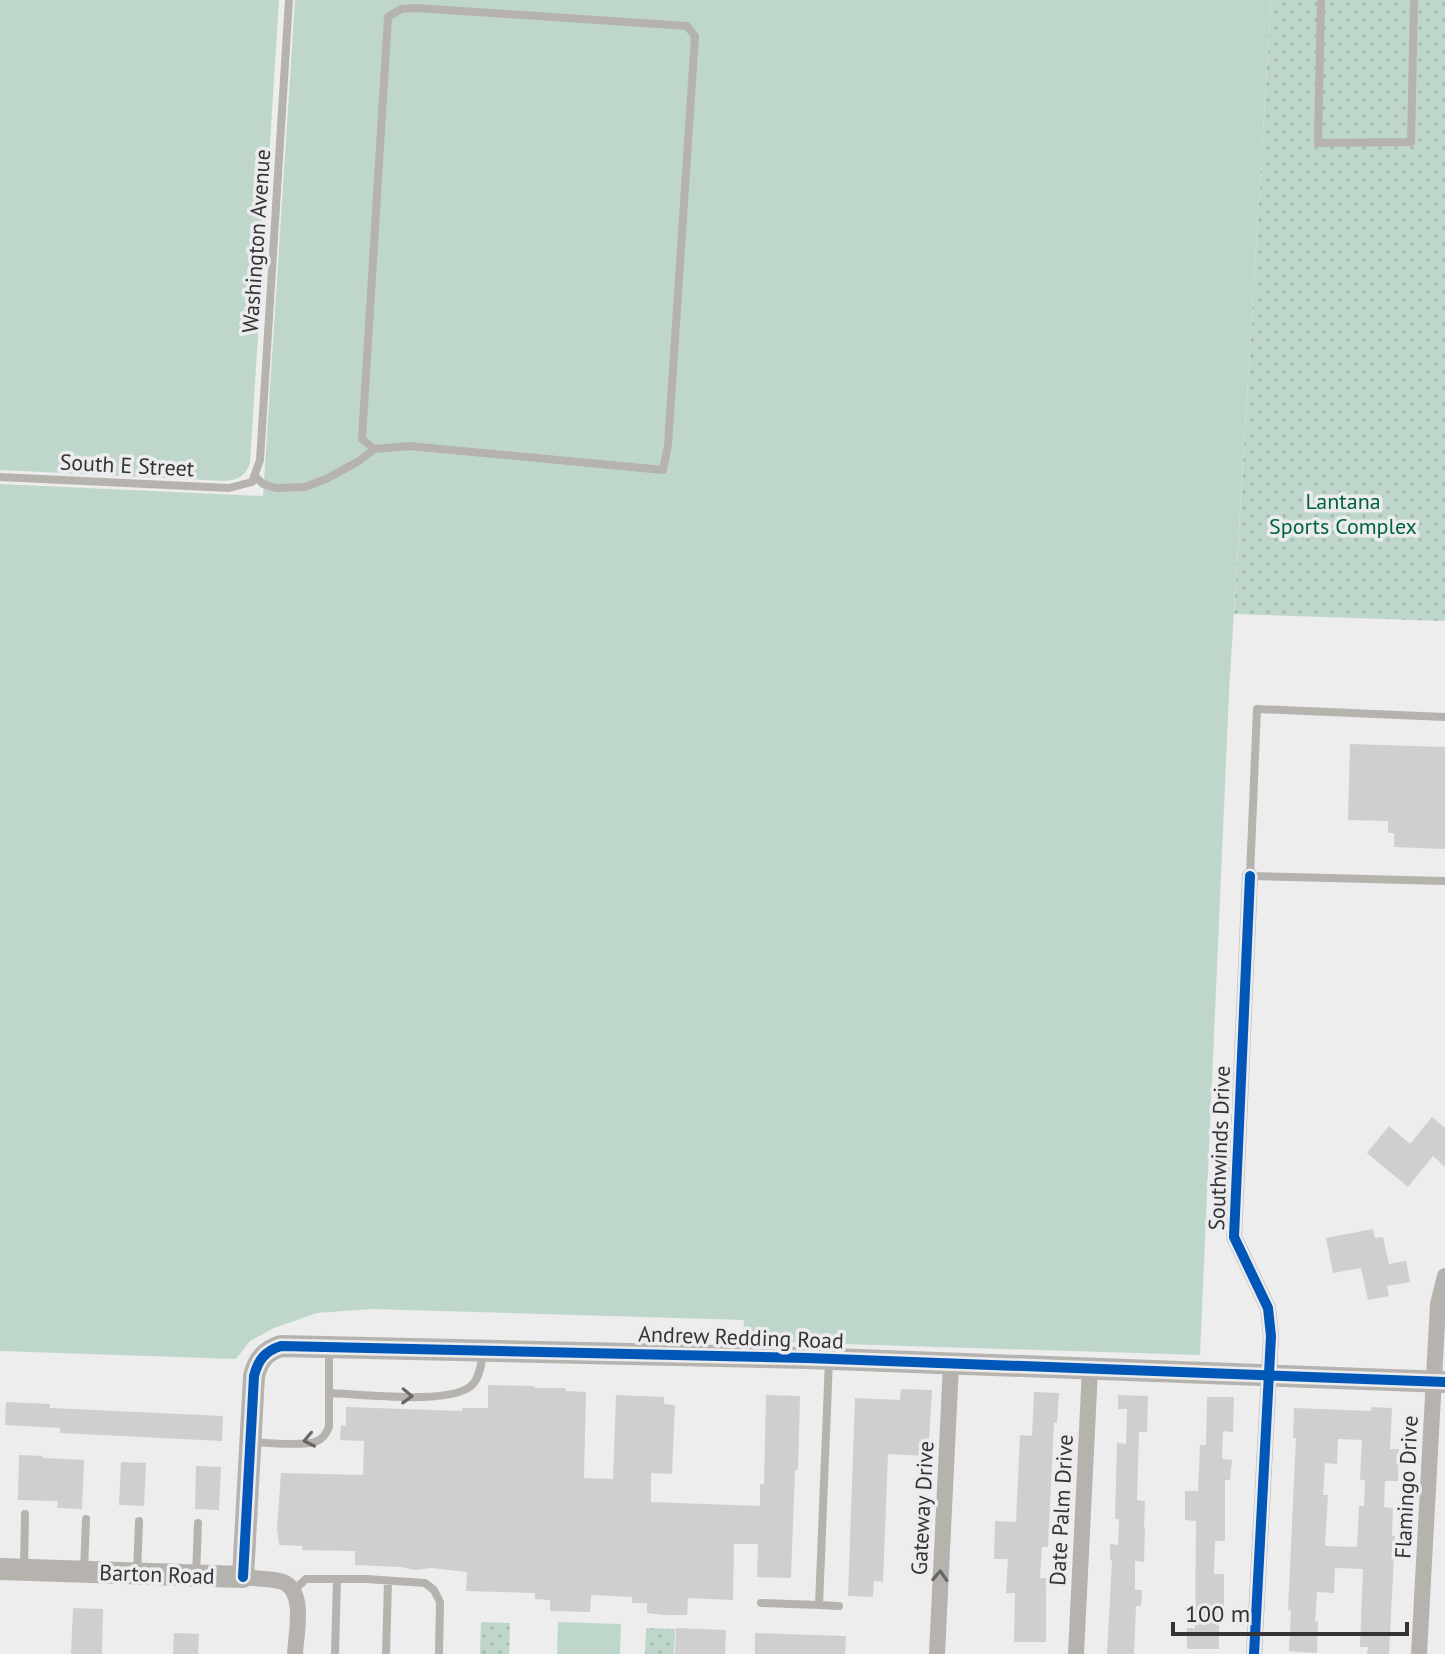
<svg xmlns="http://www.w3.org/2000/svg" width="1445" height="1654" viewBox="0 0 1445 1654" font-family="'PT Sans',sans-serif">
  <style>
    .grass { fill: #bfd7cb }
    .park { fill: url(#park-dots) }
    .building { fill: #cfcfd0; fill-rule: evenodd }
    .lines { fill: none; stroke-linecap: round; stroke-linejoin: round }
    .lane { stroke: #b6b2ae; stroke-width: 8 }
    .street { stroke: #b6b2ae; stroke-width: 16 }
    .secondary { stroke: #b6b2ae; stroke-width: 22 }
    .cycleway-casing { stroke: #ececef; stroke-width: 15 }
    .cycleway { stroke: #0057b8; stroke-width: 10 }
    .oneway { stroke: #686665 }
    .labels { text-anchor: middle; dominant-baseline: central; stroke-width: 7; stroke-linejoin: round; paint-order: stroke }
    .street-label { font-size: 22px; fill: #343335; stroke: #ececef }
    .park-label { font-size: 22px; fill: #00623f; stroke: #ececef }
  </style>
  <defs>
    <pattern id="park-dots" width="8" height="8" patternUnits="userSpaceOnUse" patternTransform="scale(2)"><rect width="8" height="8" fill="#bfd7cb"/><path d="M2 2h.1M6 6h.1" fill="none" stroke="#a5b9af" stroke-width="1.8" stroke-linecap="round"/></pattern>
  </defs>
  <rect width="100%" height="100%" fill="#ededee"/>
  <path class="grass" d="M 0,0 L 279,0 L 250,463 C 245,476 240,479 226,481 L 0,470 Z
    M 295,0 L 1271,0 L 1229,693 L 1200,1355 L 743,1341 L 744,1320 L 372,1309 L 317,1313 L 274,1328 L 250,1341 L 236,1359 L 0,1351 L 0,484 L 263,496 Z
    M 558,1622 L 621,1624 L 620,1654 L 557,1654 Z"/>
  <path class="park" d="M 1271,0 L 1445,0 L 1445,621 L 1234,614 Z
    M 481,1622 L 510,1623 L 509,1654 L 480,1654 Z
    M 646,1628 L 675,1629 L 674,1654 L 645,1654 Z"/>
  <path class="building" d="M 1350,744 L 1445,747 L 1445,849 L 1394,847 L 1394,833 L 1388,833 L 1388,821 L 1348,820 Z
    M 1432,1117 L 1445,1128 L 1445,1167 L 1433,1156 L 1408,1187 L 1367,1153 L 1389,1126 L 1410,1144 Z
    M 1373,1229 L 1375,1238 L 1383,1237 L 1389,1264 L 1406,1261 L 1410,1282 L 1387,1286 L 1389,1296 L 1368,1300 L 1361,1268 L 1333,1273 L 1326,1238 Z
    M 488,1385 L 535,1386 L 535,1388 L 565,1388 L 566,1391 L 586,1392 L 584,1478 L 613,1479 L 616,1395 L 664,1397 L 664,1404 L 675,1405 L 672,1474 L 651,1473 L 651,1502 L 760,1506 L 760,1484 L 764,1484 L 766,1395 L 800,1396 L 798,1470 L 795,1470 L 791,1578 L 757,1577 L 758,1544 L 734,1544 L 733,1600 L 688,1598 L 687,1615 L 665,1615 L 647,1613 L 647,1603 L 632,1603 L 632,1597 L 591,1595 L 590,1612 L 550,1611 L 550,1600 L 535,1599 L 535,1593 L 466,1591 L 467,1572 L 431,1568 L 415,1570 L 401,1567 L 355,1565 L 355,1551 L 302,1550 L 302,1546 L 279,1545 L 277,1527 L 281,1473 L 363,1475 L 364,1441 L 340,1440 L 341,1425 L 346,1426 L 346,1407 L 462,1411 L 462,1408 L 488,1408 Z
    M 901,1389 L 932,1390 L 928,1456 L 888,1454 L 883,1582 L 874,1581 L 873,1597 L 848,1596 L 855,1398 L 900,1400 Z
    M 1034,1392 L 1059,1393 L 1057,1423 L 1054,1423 L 1048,1547 L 1042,1547 L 1040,1578 L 1046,1578 L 1046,1642 L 1014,1642 L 1015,1593 L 1006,1593 L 1008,1559 L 994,1559 L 995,1521 L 1016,1522 L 1020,1435 L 1032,1436 Z
    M 1118,1395 L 1148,1396 L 1147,1432 L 1139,1432 L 1137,1500 L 1145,1501 L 1144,1528 L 1145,1528 L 1144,1562 L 1135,1561 L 1135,1590 L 1142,1590 L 1141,1606 L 1136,1606 L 1134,1654 L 1107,1654 L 1112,1560 L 1110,1560 L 1110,1544 L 1118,1545 L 1119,1519 L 1115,1519 L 1117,1443 L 1126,1444 L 1127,1409 L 1118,1409 Z
    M 1207,1397 L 1234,1397 L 1233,1432 L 1223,1431 L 1222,1459 L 1232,1460 L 1230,1480 L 1225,1480 L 1225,1541 L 1215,1541 L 1214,1574 L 1224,1574 L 1224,1608 L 1219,1608 L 1219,1649 L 1187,1649 L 1187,1628 L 1195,1628 L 1196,1521 L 1185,1520 L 1185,1491 L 1198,1491 L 1200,1445 L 1206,1445 Z
    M 6,1402 L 50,1404 L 50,1408 L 223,1416 L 222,1441 L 60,1433 L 60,1428 L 5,1425 Z
    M 1371,1407 L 1392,1408 L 1390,1449 L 1399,1449 L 1398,1481 L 1385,1481 L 1384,1507 L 1393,1508 L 1392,1536 L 1395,1536 L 1389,1654 L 1367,1654 L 1368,1647 L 1360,1647 L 1363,1569 L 1335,1568 L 1334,1593 L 1317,1592 L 1315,1621 L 1318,1622 L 1317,1653 L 1289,1651 L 1291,1611 L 1288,1610 L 1296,1438 L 1293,1438 L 1294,1408 L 1371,1411 ZM 1338,1439 L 1362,1440 L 1360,1480 L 1365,1480 L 1364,1506 L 1359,1506 L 1357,1547 L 1325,1546 L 1328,1495 L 1323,1495 L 1325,1463 L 1337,1464 Z
    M 19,1455 L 43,1456 L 43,1458 L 84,1460 L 82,1509 L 57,1508 L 58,1501 L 18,1500 Z
    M 121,1462 L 146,1463 L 144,1506 L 119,1505 Z
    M 196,1466 L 221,1467 L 219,1510 L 195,1509 Z
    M 73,1608 L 103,1609 L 102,1654 L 71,1654 Z
    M 676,1628 L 726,1630 L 725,1654 L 675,1654 Z
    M 174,1633 L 199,1634 L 198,1654 L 173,1654 Z
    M 755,1633 L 846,1636 L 845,1654 L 755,1654 Z"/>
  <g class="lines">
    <path class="lane" d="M 1321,0 L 1318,143 L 1411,142 L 1414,0
      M 255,476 L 263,484 L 276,488 L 305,487 L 326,479 L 359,461 L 374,449 L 409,446 L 663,470 L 668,445 L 695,36 L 687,26 L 416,8 L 401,9 L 388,17 L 362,439 L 374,449
      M 0,477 L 229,488 L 252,482 L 260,460 L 289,0
      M 1445,717 L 1257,709 L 1250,876 L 1445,881
      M 329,1393 C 359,1394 454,1406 473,1384 C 480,1376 481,1364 483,1354
      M 253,1442 C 268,1443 302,1446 315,1442 C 323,1439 326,1434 329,1427 L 329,1348
      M 24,1569 L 25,1514
      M 84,1571 L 86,1519
      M 137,1573 L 139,1521
      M 196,1575 L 198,1523
      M 294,1590 L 306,1579 L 366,1579 L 425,1583 L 434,1590 L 440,1602 L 439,1654
      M 761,1603 L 819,1605 L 829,1360
      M 819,1605 L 839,1606
      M 335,1654 L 337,1579
      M 386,1654 L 388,1581"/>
    <path class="street" d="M 1250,876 L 1234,1237 L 1268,1308 L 1271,1336 L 1254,1654
      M 243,1577 C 255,1579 272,1578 283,1582 C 306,1591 296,1634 295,1654
      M 937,1654 L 951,1364
      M 1076,1654 L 1090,1369
      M 1419,1654 L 1438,1304 L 1445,1276"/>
    <path class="secondary" d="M 0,1569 L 243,1577 L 254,1376 C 258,1360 265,1351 281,1346 L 807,1358 L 1445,1382"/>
    <g class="cycleway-casing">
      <path id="cycleway" d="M 1250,876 L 1234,1237 L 1268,1308 L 1271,1336 L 1254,1654
        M 243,1577 L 254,1376 C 258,1360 265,1351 281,1346 L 807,1358 L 1445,1382"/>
    </g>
    <use href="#cycleway" class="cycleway"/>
  </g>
  <defs><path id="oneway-chevron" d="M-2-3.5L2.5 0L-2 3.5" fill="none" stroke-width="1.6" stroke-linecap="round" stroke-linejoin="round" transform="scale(2)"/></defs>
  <g class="oneway">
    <use href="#oneway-chevron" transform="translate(407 1396) rotate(2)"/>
    <use href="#oneway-chevron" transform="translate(309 1440) rotate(168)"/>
    <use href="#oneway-chevron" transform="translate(940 1576) rotate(-87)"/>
  </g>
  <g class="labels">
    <g class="street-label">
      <text transform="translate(256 241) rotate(-86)">Washington Avenue</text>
      <text transform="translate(127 465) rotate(3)">South E Street</text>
      <text transform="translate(1219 1148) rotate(-88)">Southwinds Drive</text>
      <text transform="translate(741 1337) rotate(2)">Andrew Redding Road</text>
      <text transform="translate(1406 1487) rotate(-87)">Flamingo Drive</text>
      <text transform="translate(922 1508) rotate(-87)">Gateway Drive</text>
      <text transform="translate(1061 1510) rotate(-87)">Date Palm Drive</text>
      <text transform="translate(157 1574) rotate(2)">Barton Road</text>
    </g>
    <g class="park-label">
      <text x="1343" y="501">Lantana<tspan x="1343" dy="25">Sports Complex</tspan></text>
    </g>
  </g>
  <path d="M1173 1622v12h234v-12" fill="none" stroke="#343335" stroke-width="4"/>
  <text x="1185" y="1622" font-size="24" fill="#343335" stroke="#ececef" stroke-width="6" paint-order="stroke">100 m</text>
</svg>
